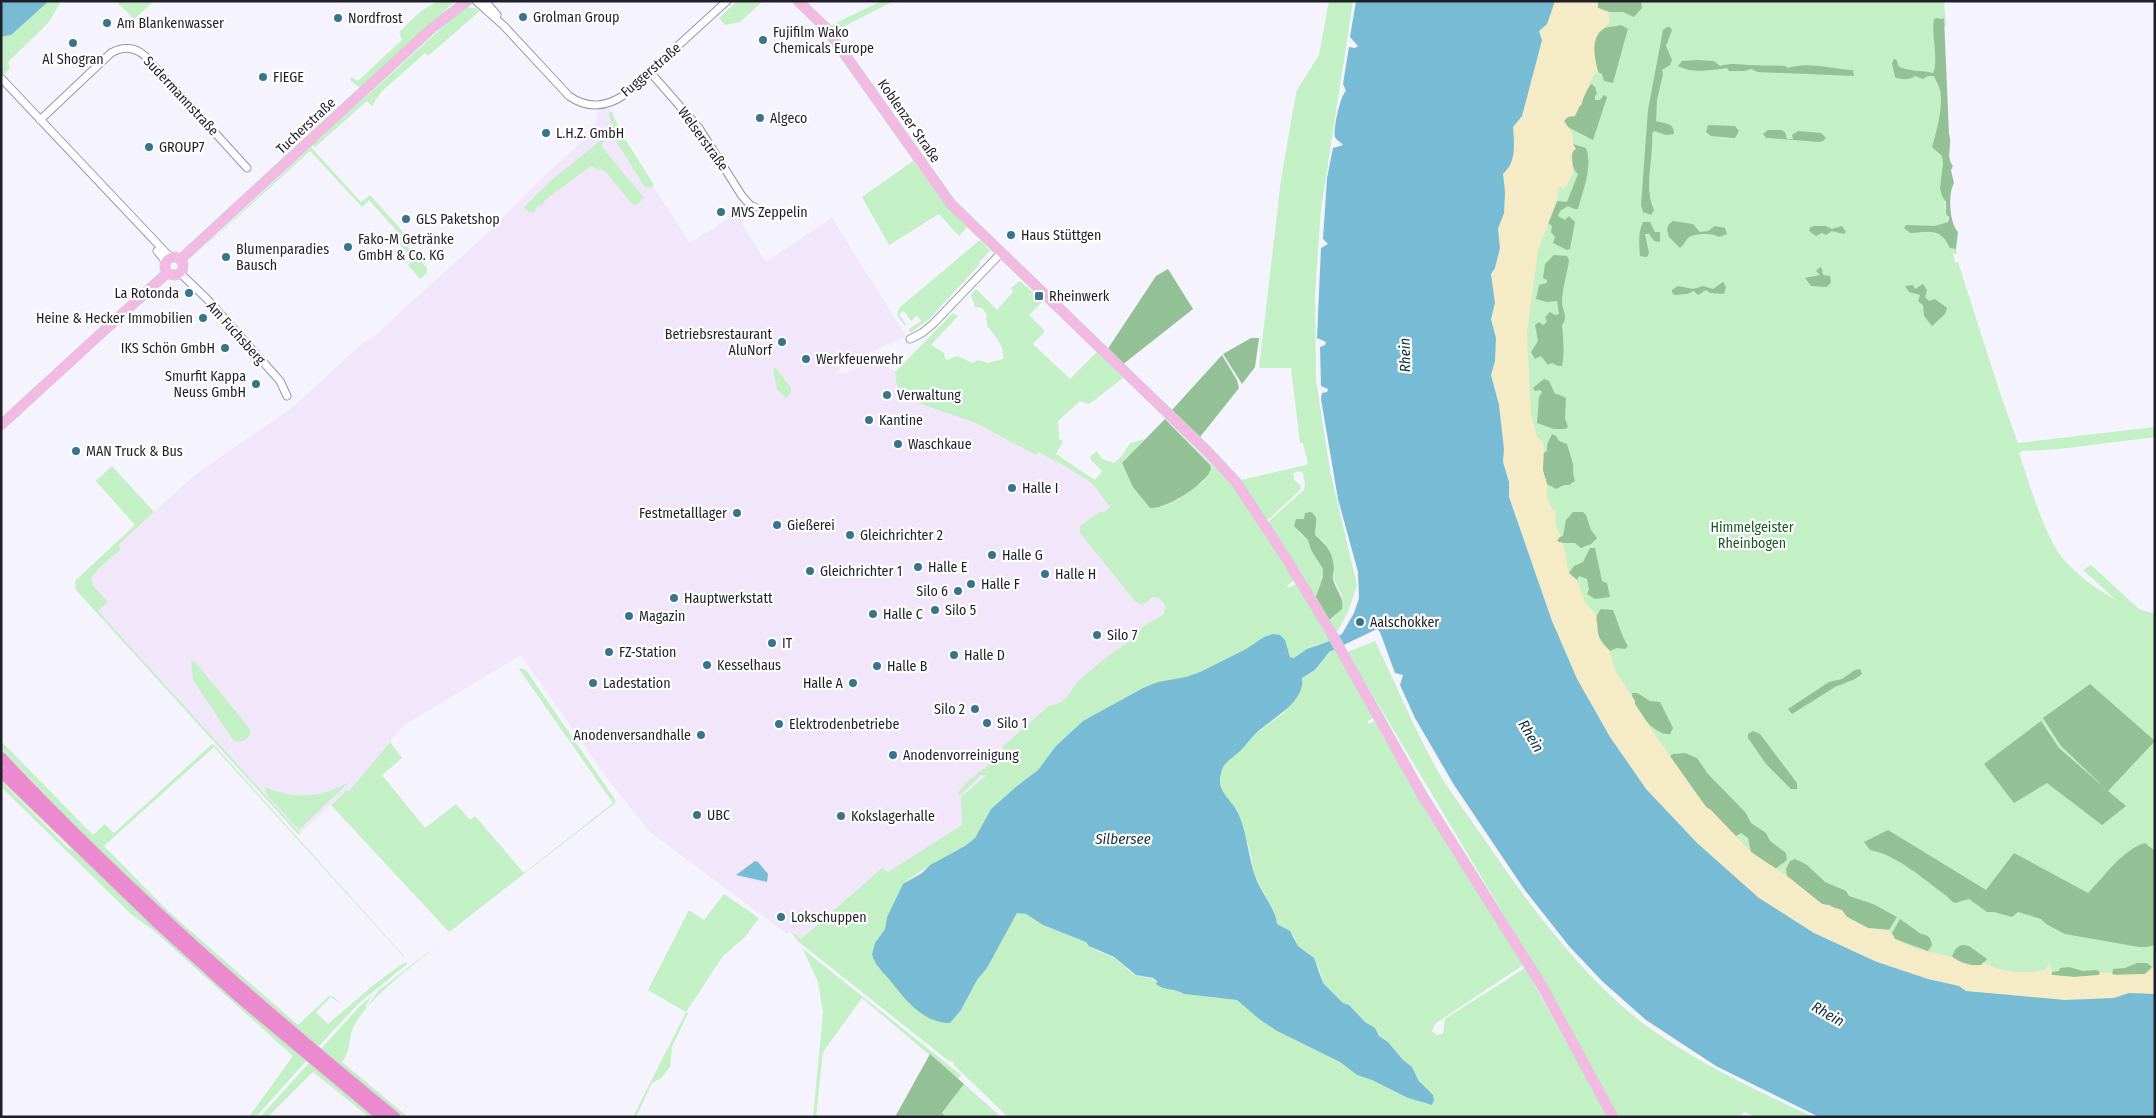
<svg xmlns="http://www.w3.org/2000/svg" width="2156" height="1118" viewBox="0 0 2156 1118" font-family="'Fira Sans Condensed',sans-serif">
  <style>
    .industrial { fill: #f1e6fa }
    .green { fill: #c3f0c5 }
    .forest { fill: #93c095 }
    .sand { fill: #f5ebc6 }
    .water { fill: #77bcd4 }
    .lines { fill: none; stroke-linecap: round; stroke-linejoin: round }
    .minor-casing { stroke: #9995af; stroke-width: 9 }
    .major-casing { stroke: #d2d2d4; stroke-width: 11 }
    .highway-casing { stroke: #d2d2d4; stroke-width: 12 }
    .minor { stroke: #fff; stroke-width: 7 }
    .major { stroke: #f3b9e2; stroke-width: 9 }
    .highway { stroke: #eb8ace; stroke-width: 10 }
    .poi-dot { fill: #38748c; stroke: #fff; stroke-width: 2 }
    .labels { text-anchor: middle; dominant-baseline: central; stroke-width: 4.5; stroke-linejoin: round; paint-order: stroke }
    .poi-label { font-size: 14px; fill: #201f29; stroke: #fff; text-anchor: start }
    .street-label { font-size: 14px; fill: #201f29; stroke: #fff }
    .park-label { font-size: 14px; fill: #165821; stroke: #fff }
    .water-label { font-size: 15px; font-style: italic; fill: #11323d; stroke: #fff }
  </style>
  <rect width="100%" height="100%" fill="#f5f3fe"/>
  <path class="industrial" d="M 609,105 L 616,130 L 690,243 L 744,209 L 747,215 L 742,224 L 766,262 L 832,218 L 906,336 L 841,366 L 838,372 L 845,374 L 878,359 L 882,364 L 895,372 L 896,381 L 901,394 L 915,402 L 976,423 L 1036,455 L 1038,452 L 1063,465 L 1092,483 L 1110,507 L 1213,627 L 962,825 L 888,872 L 882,868 L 800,939 L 790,930 L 787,934 L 650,832 L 610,782 L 521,655 L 403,726 L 349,791 L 347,790 L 301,832 L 298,831 L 77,588 L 77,582 L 196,474 L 293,407 L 364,342 L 372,338 L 492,229 L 552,169 L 594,130 L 599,107 Z"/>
  <path class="green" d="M 49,1 L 61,1 L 49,22 L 8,62 L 10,68 L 3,75 L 1,73 L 1,37 L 11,35 Z
    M 116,1 L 154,1 L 130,23 L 131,16 Z
    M 438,1 L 455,1 L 363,88 L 360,88 L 350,80 L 351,77 L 358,81 L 402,40 L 399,32 L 421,11 Z
    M 737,1 L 763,1 L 740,22 L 725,25 L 719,18 Z
    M 881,1 L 894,1 L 833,32 L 830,26 Z
    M 1329,1 L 1353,1 L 1321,209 L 1315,292 L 1316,380 L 1330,471 L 1357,585 L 1348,612 L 1337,632 L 1329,620 L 1337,613 L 1342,595 L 1333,578 L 1334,570 L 1329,550 L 1323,541 L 1315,535 L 1317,522 L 1305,517 L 1302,520 L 1299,533 L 1308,540 L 1311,550 L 1323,569 L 1323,577 L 1315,599 L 1268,525 L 1270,520 L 1304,490 L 1305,486 L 1303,473 L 1299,471 L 1293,473 L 1294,480 L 1300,485 L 1301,489 L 1269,519 L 1265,519 L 1211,450 L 1212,448 L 1241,480 L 1306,465 L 1308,463 L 1303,443 L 1300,443 L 1291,368 L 1259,368 L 1281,180 L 1293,110 L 1297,90 L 1319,55 Z
    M 1474,1 L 1944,1 L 1946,26 L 1941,32 L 1945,207 C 1951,221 1943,234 1951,248 L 1956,249 L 1957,254 L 1953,254 L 1955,263 L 1958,262 L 2000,393 L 2018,443 L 2155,427 L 2155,437 L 2059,449 L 2023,451 L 2019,453 C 2029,482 2046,543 2067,563 C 2081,578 2098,590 2116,600 L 2083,570 L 2091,565 L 2139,609 L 2155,614 L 2155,1079 L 1577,796 Z
    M 465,7 L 474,8 L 480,11 L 428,56 L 425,53 L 381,92 L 372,106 L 367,101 L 315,147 L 313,145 Z
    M 609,112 L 612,112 L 620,131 L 654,185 L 651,188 L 645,187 L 613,136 L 610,136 L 601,144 L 602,147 L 644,198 L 636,205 L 632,204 L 606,172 L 600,169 L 598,170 L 591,166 L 545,200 L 542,206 L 538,205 L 534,213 L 529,212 L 524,207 L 553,179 L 611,132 L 612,128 Z
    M 311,147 L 361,202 L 370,195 L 406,235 L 402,241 L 427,268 L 427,273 L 420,279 L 408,265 L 413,259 L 397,241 L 401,236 L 369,200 L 362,207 L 310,151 L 197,254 Z
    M 913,161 L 940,198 L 967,227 L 959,236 L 939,214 L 889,245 L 862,197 Z
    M 980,240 L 990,251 L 980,261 L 979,265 L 928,320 L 910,333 L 909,329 L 921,321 L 917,315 L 911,321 L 904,311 L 899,314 L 906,325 L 905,326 L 897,315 L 899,308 Z
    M 1020,281 L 1043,301 L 1029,315 L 1045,331 L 1033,344 L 1070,379 L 1097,352 L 1123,378 L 1089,404 L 1080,401 L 1058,421 L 1059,439 L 1063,441 L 1056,454 L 1095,480 L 1102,471 L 1090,459 L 1091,456 L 1097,451 L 1102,459 L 1114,463 L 1122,456 L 1130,443 L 1145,439 L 1122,463 C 1123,468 1127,472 1129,477 C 1136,493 1147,498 1161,507 L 1179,499 L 1190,490 L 1203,482 L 1211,469 L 1210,465 L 1165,418 L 1232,485 L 1294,580 L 1287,586 L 1288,588 L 1296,584 L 1330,641 L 1316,645 L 1294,658 L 1290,657 L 1289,651 L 1264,637 L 1246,649 L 1200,672 L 1186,677 L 1143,688 L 1083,721 L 1056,746 L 1038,770 L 1017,786 L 991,809 L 975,838 L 965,846 L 930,865 L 903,884 L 887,917 L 885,929 L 875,943 L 872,954 C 885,985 923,1003 950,1023 L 961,1010 L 977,980 L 987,968 L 1017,913 L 1026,914 L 1043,925 L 1086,942 C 1092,950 1106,954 1114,958 C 1123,962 1127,972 1136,975 C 1146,979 1155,975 1159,987 L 1180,991 L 1184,994 L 1237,1000 L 1259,1019 L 1277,1031 L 1340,1062 L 1357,1075 L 1372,1080 L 1408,1098 L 1427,1104 L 1422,1085 L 1412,1067 L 1403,1060 L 1388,1042 L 1379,1036 L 1375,1028 L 1365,1022 L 1349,1005 L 1343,1003 L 1323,983 L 1319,968 L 1306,952 L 1298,946 L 1294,936 L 1277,924 L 1273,909 L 1255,877 L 1250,851 L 1237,810 L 1222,793 L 1220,774 L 1223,766 L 1256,733 L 1284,713 L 1301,689 L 1302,678 L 1316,670 L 1327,654 L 1334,649 L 1373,718 L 1367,722 L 1369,724 L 1374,721 L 1425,810 L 1523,965 L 1435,1024 L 1432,1031 L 1437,1035 L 1443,1034 L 1445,1019 L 1525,968 L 1608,1117 L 1008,1117 L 953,1064 L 954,1062 L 952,1061 L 950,1062 L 799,942 L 789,930 L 801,939 L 882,868 L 888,872 L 962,825 L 961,797 L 987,775 L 981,775 L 960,795 L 958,793 C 970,775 991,767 1003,751 L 1003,746 L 1049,706 L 1060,703 L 1067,697 L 1078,681 L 1108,656 L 1136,637 L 1142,627 L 1164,614 L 1165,605 L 1159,598 L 1153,597 L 1142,605 L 1135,601 L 1080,533 L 1080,526 L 1101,511 L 1103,513 L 1110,507 L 1092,483 L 1063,465 L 1038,452 L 1036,455 L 976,423 L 915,402 L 900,394 L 896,381 L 895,372 L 953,313 L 958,316 L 931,345 L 944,353 L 945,359 L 947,360 L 957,356 L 973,363 L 978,360 L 988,363 L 1003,359 C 1005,346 995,336 988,327 C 984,320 990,316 982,308 L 975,307 L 971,295 L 976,289 L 997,310 L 1013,292 L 1011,288 Z
    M 775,367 L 791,388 L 791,393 L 786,398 L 777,389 L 773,370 Z
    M 112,466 L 154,512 L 118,545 L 121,549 L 98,569 L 91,578 L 93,586 L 108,602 L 98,611 L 298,831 L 301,832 L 299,835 L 76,590 L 75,581 L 135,525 L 96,481 Z
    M 1375,641 C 1396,684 1415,731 1439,773 C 1452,795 1468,815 1482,836 C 1527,902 1580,975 1644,1024 C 1696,1062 1755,1090 1813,1117 L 1756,1117 L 1744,1112 L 1739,1117 L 1617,1117 L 1558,1005 L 1347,652 Z
    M 191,661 L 196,663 L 250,729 C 251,738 242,745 233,740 L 193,680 Z
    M 521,668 L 526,670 L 616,801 L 614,804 L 449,932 L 331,805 L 347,790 L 349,791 L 390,742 L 402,758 L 382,775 L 425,828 L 456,804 L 470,820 L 475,816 L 524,873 L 613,803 L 519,669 Z
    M 1,741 L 93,835 L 105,824 L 114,833 L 212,744 L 215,746 L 404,956 L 404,957 L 214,747 L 104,846 L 169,912 L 298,1025 L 329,996 L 334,997 L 342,1005 L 331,997 L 316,1012 L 328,1024 L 376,983 L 402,964 L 407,962 L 406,965 L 359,1003 L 318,1047 L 166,913 L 93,844 L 1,748 Z
    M 1,781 L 67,847 L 74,851 L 186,956 L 306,1061 L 256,1117 L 249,1117 L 293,1056 L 153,930 L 132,915 L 1,787 Z
    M 350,781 L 299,830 L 267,795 L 265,787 C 294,800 323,798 350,781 Z
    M 724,894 L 759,918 L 745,937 L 723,956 L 686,1012 L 688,1013 L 672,1047 L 670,1067 L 661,1078 L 652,1083 L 636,1117 L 633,1117 L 686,1012 L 648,990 L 689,910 L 704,920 Z
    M 436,946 C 411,968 369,997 354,1026 C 348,1037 352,1048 342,1062 L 408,1117 L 403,1117 L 321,1049 L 359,1007 L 373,995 L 365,1006 L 367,1007 L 378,991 Z
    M 803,949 L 961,1075 L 958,1079 L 862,998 L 823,1052 L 816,1117 L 813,1117 L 823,1013 L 818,982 Z
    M 309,1063 L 374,1117 L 369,1117 L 313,1072 L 268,1117 L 260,1117 Z
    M 964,1084 L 998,1114 L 996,1117 L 946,1117 L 942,1114 Z"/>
  <path class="forest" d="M 1598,1 L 1641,1 L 1642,8 L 1634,17 L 1623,12 L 1609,12 L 1598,8 Z
    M 1937,18 L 1942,19 L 1944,18 L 1949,134 C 1953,146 1945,156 1953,166 L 1951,170 L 1954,183 C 1948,194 1949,223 1958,232 L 1956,249 L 1950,248 C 1940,227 1930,232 1910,233 L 1904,228 L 1906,225 L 1935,226 L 1948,222 L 1949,217 L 1946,214 L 1946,202 L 1942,196 L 1940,188 L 1943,163 L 1942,156 L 1932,147 C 1936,133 1945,102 1939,87 C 1938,83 1935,80 1934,76 L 1928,76 L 1923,79 L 1915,76 C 1910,80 1901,80 1895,77 L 1892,63 L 1894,59 L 1897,60 L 1898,66 C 1909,72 1921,70 1933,73 C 1939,60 1931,35 1934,19 Z
    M 1621,25 L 1628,29 L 1627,32 L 1613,83 L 1604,81 L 1602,74 L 1598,72 C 1595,58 1589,37 1605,28 C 1610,26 1616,27 1621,25 Z
    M 1667,27 L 1670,27 L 1672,30 L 1666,46 L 1672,60 L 1670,65 L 1662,70 L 1663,74 L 1657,100 L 1656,121 C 1665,124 1674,122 1674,134 L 1666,135 L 1654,131 L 1652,134 C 1654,159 1643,187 1654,210 L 1651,215 L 1643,212 L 1641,205 L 1648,110 L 1663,30 Z
    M 1697,60 L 1714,61 L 1720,66 C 1732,62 1741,65 1753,65 C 1764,66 1774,65 1785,66 L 1788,68 C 1808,61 1832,69 1853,70 L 1854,76 L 1758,72 L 1751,69 L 1744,71 L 1729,71 L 1727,68 C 1712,70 1692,74 1678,66 L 1682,61 Z
    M 1591,84 L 1595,87 L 1597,94 L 1595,96 L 1595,100 L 1600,100 L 1604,95 L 1607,97 L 1593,140 L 1568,127 L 1564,121 L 1582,104 L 1584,94 Z
    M 1708,125 L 1735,126 L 1739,131 L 1735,138 L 1711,136 L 1706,132 Z
    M 1768,130 L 1781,130 L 1785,132 L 1787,139 L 1793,139 L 1792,135 L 1798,131 L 1821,133 L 1826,138 L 1823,141 L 1819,142 L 1769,138 L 1766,138 L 1763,134 Z
    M 1573,144 L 1586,148 C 1593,167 1583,190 1578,209 L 1574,209 L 1568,206 L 1560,211 L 1558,216 L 1565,220 L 1569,216 L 1575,222 L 1570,249 L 1567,250 L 1553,243 L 1555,237 L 1551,232 L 1552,226 L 1548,223 L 1557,201 L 1567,202 L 1578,174 C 1569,166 1573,155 1573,144 Z
    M 1673,221 L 1693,224 L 1700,232 L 1708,231 L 1715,226 L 1725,228 L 1727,234 L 1719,237 C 1714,233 1694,233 1688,238 C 1685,241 1684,245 1680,248 L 1669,237 L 1667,229 L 1669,224 Z
    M 1643,222 L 1650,222 L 1655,232 L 1660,232 L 1660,242 L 1654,241 L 1649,234 L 1645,234 L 1649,253 L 1647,257 L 1640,256 C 1639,245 1638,232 1643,222 Z
    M 1813,226 L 1826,226 L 1832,229 L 1842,226 L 1846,232 L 1844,234 L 1832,231 L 1826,235 L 1822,233 L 1816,236 L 1809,231 L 1810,228 Z
    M 1554,255 L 1567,256 L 1569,261 C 1567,274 1562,289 1562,302 C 1562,311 1569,316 1562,325 C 1563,338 1565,353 1562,366 L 1558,366 L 1552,363 L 1548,365 L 1541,356 L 1535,359 L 1531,352 L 1538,341 L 1535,325 L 1539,322 L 1543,325 L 1547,322 L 1545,317 L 1550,312 L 1555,315 L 1559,314 L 1557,301 L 1547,302 L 1536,299 L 1539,285 L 1547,283 L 1547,280 L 1543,278 L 1545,264 Z
    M 1820,267 L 1822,269 L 1823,275 L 1830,276 L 1831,282 L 1827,287 L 1811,286 L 1805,278 L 1820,275 L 1816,271 Z
    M 1168,269 L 1193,309 L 1122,365 L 1107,350 L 1156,276 Z
    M 1723,282 L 1726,287 L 1724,294 L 1710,293 L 1706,290 L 1698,295 L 1694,291 L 1687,294 L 1674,295 L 1672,292 L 1672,290 L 1678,286 L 1693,289 L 1703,286 L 1713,289 Z
    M 1923,284 L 1927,290 L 1925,297 L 1929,301 L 1935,299 L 1947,308 L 1945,314 L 1932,326 L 1924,316 L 1923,305 L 1918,301 L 1920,295 L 1909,292 L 1905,286 L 1913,285 L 1915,289 Z
    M 1251,338 L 1259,338 L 1255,367 L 1242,384 L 1223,354 Z
    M 1222,355 L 1237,380 L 1239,388 L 1200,437 L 1172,410 Z
    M 1544,379 L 1549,381 C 1558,399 1550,390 1566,398 L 1565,418 L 1568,427 L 1565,429 L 1554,429 L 1537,423 L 1539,397 L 1542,392 L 1540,390 L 1535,391 L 1533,388 Z
    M 1165,419 L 1210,465 L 1211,469 C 1206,484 1167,509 1150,508 L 1133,487 L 1122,463 Z
    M 1552,434 L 1556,436 L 1559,441 L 1567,444 L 1573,464 L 1573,473 L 1575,481 L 1569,485 L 1564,485 L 1556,489 L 1547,484 L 1543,471 L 1542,454 L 1547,451 L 1547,445 Z
    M 1311,512 C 1320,518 1315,526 1315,535 C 1327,546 1332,550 1334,568 C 1334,571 1332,576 1333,579 C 1336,591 1344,596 1342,609 L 1329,620 L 1315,599 L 1323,577 L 1323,569 L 1311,550 L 1308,540 L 1294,526 L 1296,519 L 1304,519 L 1305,513 Z
    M 1573,512 L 1583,512 L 1586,515 L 1591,530 L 1597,538 L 1591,544 L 1581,548 L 1575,543 L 1559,543 L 1557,541 L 1557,538 L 1563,536 L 1566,520 Z
    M 1590,548 L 1595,548 L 1602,581 L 1607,583 L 1610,597 L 1595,599 L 1587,594 L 1589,590 L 1587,579 L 1579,576 L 1577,580 L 1569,573 L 1574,566 L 1583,562 Z
    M 1601,609 L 1613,610 C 1618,622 1621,635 1628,646 L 1625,649 L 1617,648 L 1610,651 C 1599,640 1589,623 1601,609 Z
    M 1860,669 L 1862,674 L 1855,679 L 1835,687 L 1792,714 L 1788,709 L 1829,682 L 1842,679 L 1855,670 Z
    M 2090,684 L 2155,741 L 2108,791 L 2126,806 L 2102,825 L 2047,783 L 2014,803 L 1984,764 L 2041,721 L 2059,748 L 2106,789 L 2061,746 L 2043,718 Z
    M 1632,693 L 1637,693 L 1650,701 L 1660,702 L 1673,728 L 1670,734 C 1655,737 1631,707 1632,693 Z
    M 1753,731 L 1760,734 L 1797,783 L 1797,789 L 1791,789 L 1766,764 L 1748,738 L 1748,734 Z
    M 1685,753 L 1697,758 L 1708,774 L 1746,813 L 1751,823 L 1766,833 L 1770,841 L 1786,853 L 1787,860 L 1775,869 L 1751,852 L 1748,838 L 1741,833 L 1736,836 L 1706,807 L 1670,756 L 1673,754 Z
    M 1888,830 L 1986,890 L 2014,853 L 2088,893 C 2105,876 2122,850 2145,843 L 2155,851 L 2155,945 L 2147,947 L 2139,947 L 2065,934 L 2046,924 L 2041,919 L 2018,912 L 2012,917 L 1994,912 L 1987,912 L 1969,899 L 1955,903 C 1950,901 1949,897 1944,894 C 1922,878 1897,855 1870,850 L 1864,842 Z
    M 1795,859 L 1807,865 L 1825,882 L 1846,891 L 1849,896 L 1873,904 L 1897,917 L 1889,930 L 1868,928 L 1847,917 L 1830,905 L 1822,904 L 1787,876 L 1786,869 L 1790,861 Z
    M 1900,919 L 1921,934 L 1926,935 L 1930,938 L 1932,945 L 1928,951 L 1895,939 L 1892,933 Z
    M 1963,945 L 1969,946 L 1987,959 L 1982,965 C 1970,966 1962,963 1952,957 C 1954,951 1956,946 1963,945 Z
    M 2137,963 L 2147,963 L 2152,967 L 2145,974 L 2112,975 L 2113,969 L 2125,968 Z
    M 2069,967 L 2083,971 L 2096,970 L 2100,972 L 2099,975 L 2074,977 L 2052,975 L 2052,972 L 2059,971 L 2060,968 Z
    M 930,1054 L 964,1084 L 942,1113 L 946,1117 L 895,1117 Z"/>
  <path class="sand" d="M 1555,1 L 1598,1 L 1598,8 L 1609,12 C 1612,29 1602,25 1597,36 C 1591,48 1595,60 1598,72 L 1594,75 L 1575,116 L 1567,117 L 1564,121 L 1573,135 L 1573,144 L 1576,149 L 1573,151 L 1571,157 L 1574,171 L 1566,187 L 1563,189 L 1559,186 L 1557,201 L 1538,250 L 1527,333 L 1531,414 L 1537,437 L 1542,441 L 1544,447 L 1543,471 L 1547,484 L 1547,497 L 1553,510 L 1556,511 C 1555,521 1554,526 1561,535 L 1557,541 L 1563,543 L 1569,573 L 1577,580 L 1585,602 L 1596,615 L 1599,640 L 1610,651 L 1615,670 L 1635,701 L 1635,704 C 1658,739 1681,773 1706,807 L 1711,810 L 1751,852 L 1787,876 L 1822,904 L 1842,910 L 1847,917 L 1868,928 L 1889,930 L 1895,939 L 1917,949 L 1952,957 L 1960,962 L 1973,966 L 1981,965 L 1984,962 C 2001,973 2026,974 2045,970 L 2050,963 L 2052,975 L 2074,977 L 2099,975 L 2100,972 L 2111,973 L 2115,975 L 2145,974 L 2155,966 L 2155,994 L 2129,993 L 2114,998 L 2065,1000 L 1966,991 L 1959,986 L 1928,979 L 1877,962 L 1814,933 L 1759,898 L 1697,843 L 1646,789 L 1610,737 L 1577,679 L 1552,621 L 1509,497 L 1509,482 L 1503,462 L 1504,449 L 1499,405 L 1491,375 L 1495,361 L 1496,338 L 1491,318 L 1495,303 L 1491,274 L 1495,268 L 1500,248 L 1498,229 L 1504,213 L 1505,192 L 1503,174 L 1515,139 L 1513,127 L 1522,116 L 1539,31 L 1547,24 Z"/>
  <path class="water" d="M 1,1 L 49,1 L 11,35 L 1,37 Z
    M 1356,1 L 1555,1 L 1547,24 L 1539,31 L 1542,40 L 1522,116 L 1513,127 C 1514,143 1517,162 1503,174 L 1505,192 L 1504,213 L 1498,229 L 1500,248 L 1495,268 L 1491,274 L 1495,303 L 1491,319 L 1496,338 L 1495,361 L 1491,375 L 1499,405 L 1504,449 L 1503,462 L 1509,482 L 1509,497 L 1552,621 L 1577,679 L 1610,737 L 1646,789 L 1697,843 L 1759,898 L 1814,933 L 1877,962 L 1928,979 L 1959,986 L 1966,991 L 2065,1000 L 2114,998 L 2129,993 L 2155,994 L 2155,1117 L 1819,1117 L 1716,1066 L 1646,1020 L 1602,981 L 1569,946 L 1524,889 L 1454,785 L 1415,718 L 1400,685 L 1403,675 L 1395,673 L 1380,632 L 1377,629 L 1329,652 L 1315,670 L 1302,678 C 1305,703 1272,718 1256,733 C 1250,739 1246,745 1240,751 C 1233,758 1223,762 1221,773 C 1216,793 1232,799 1238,813 C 1247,833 1248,855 1255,876 C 1260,892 1275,906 1277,924 L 1290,931 L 1298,946 L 1314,958 L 1323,983 L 1343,1003 L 1349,1005 L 1365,1022 L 1375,1028 L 1379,1036 L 1388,1042 L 1403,1060 L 1412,1067 L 1419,1081 L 1433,1095 L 1434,1100 L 1432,1105 L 1408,1098 L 1372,1080 L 1357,1075 L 1340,1062 L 1277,1031 L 1259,1019 L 1237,1000 L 1184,994 C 1176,988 1164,991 1156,984 L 1157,981 L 1153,978 L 1136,975 L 1114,957 L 1089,946 L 1086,942 L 1043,925 L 1026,914 L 1017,913 L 987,968 L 977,980 L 961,1010 L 950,1023 C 922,1023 904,998 889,979 C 882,971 874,964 872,954 L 875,943 L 885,929 L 887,917 L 903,884 L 922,873 L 930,865 L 965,846 L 975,838 L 991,809 L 1017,786 L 1038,770 L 1056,746 L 1083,721 L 1143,688 L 1158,682 L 1186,677 L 1200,672 L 1246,649 L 1264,637 L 1273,634 L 1280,635 L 1285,640 L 1290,657 L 1294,658 L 1307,649 L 1327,642 L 1342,634 L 1354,613 L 1359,598 L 1358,572 L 1338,499 L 1321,399 L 1322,393 L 1327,392 L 1328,389 L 1321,386 L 1320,347 L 1325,345 L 1326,342 L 1317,338 L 1321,248 L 1328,244 L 1323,239 L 1327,178 L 1333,148 L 1343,145 C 1341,142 1337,141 1335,137 C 1333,130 1340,96 1346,91 L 1343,84 L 1349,47 L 1355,48 L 1358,46 L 1350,37 Z
    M 755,861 L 758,862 L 768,874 L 767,882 L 736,875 Z"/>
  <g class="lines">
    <g class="minor-casing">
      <path id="minor" d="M 476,1 L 504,26 L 569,96 C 587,109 607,107 624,95 L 727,1
        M 485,1 L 497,15
        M 650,72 L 699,128 L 742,196 L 751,206 L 755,207
        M 1,78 L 170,257
        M 40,120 L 111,53 C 123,46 135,47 145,56 L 247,168
        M 157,251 L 166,262
        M 180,273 L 207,299 L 280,381 L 287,396
        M 910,339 L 922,333 L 933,324 L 1001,253"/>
    </g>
    <g class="major-casing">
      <path id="major" d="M 798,1 L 826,28 L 951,204 L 1207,451 L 1236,482 L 1286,558 L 1329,629 L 1422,795 L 1542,986 L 1613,1117
        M165 266a9 9 0 1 1 18 0a9 9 0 1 1-18 0Z
        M 181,259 L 431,29 L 467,1
        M 1,425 L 167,273"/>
    </g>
    <g class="highway-casing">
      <path id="highway" d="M 1,757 C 123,887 257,1004 395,1117
        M 1,772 L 156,922 L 242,1000 L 382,1117"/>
    </g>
    <use href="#minor" class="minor"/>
    <use href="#major" class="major"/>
    <use href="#highway" class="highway"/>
  </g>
  <g class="poi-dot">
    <circle cx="523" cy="17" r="5"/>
    <circle cx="338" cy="18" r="5"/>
    <circle cx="107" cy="23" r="5"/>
    <circle cx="763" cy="40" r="5"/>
    <circle cx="73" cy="43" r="5"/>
    <circle cx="263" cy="77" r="5"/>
    <circle cx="760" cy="118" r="5"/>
    <circle cx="546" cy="133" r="5"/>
    <circle cx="149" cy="147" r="5"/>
    <circle cx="721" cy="212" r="5"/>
    <circle cx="406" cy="219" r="5"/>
    <circle cx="1011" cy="235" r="5"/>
    <circle cx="348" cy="247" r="5"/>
    <circle cx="226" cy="257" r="5"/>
    <circle cx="189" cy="293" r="5"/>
    <rect x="1034" y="291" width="10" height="10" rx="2.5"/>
    <circle cx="203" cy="318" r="5"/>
    <circle cx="782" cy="342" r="5"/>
    <circle cx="225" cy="348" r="5"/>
    <circle cx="806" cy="359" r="5"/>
    <circle cx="256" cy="384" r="5"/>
    <circle cx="887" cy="395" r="5"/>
    <circle cx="869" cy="420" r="5"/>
    <circle cx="898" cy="444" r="5"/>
    <circle cx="76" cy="451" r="5"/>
    <circle cx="1012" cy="488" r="5"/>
    <circle cx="737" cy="513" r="5"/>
    <circle cx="777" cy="525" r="5"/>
    <circle cx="850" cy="535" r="5"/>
    <circle cx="992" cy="555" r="5"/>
    <circle cx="918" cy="567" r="5"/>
    <circle cx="810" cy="571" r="5"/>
    <circle cx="1045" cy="574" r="5"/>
    <circle cx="971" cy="584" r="5"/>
    <circle cx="958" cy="591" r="5"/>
    <circle cx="674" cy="598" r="5"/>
    <circle cx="935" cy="610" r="5"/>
    <circle cx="873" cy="614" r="5"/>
    <circle cx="629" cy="616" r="5"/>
    <circle cx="1360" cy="622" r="5"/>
    <circle cx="1097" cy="635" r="5"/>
    <circle cx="772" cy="643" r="5"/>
    <circle cx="609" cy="652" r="5"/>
    <circle cx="954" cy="655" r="5"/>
    <circle cx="707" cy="665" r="5"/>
    <circle cx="877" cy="666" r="5"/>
    <circle cx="593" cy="683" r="5"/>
    <circle cx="853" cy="683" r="5"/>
    <circle cx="975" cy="709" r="5"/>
    <circle cx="987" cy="723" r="5"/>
    <circle cx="779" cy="724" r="5"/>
    <circle cx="701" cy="735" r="5"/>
    <circle cx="893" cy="755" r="5"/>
    <circle cx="697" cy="815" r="5"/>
    <circle cx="841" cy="816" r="5"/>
    <circle cx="781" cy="917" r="5"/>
  </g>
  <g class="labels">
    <g class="poi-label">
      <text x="533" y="17">Grolman Group</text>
      <text x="348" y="18">Nordfrost</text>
      <text x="117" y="23">Am Blankenwasser</text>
      <text x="773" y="32">Fujifilm Wako<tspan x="773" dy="16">Chemicals Europe</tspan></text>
      <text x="73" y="59" text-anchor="middle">Al Shogran</text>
      <text x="273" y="77">FIEGE</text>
      <text x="770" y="118">Algeco</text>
      <text x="556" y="133">L.H.Z. GmbH</text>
      <text x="159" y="147">GROUP7</text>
      <text x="731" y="212">MVS Zeppelin</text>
      <text x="416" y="219">GLS Paketshop</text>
      <text x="1021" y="235">Haus Stüttgen</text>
      <text x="358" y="239">Fako-M Getränke<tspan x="358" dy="16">GmbH &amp; Co. KG</tspan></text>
      <text x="236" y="249">Blumenparadies<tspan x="236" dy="16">Bausch</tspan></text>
      <text x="179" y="293" text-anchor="end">La Rotonda</text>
      <text x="1049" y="296">Rheinwerk</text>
      <text x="193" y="318" text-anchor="end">Heine &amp; Hecker Immobilien</text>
      <text x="772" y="334" text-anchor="end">Betriebsrestaurant<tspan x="772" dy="16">AluNorf</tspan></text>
      <text x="215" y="348" text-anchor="end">IKS Schön GmbH</text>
      <text x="816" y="359">Werkfeuerwehr</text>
      <text x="246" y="376" text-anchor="end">Smurfit Kappa<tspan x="246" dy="16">Neuss GmbH</tspan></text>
      <text x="897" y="395">Verwaltung</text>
      <text x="879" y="420">Kantine</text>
      <text x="908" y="444">Waschkaue</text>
      <text x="86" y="451">MAN Truck &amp; Bus</text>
      <text x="1022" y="488">Halle I</text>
      <text x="727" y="513" text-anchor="end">Festmetalllager</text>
      <text x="787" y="525">Gießerei</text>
      <text x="860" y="535">Gleichrichter 2</text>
      <text x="1002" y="555">Halle G</text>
      <text x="928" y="567">Halle E</text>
      <text x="820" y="571">Gleichrichter 1</text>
      <text x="1055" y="574">Halle H</text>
      <text x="981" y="584">Halle F</text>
      <text x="948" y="591" text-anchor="end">Silo 6</text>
      <text x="684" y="598">Hauptwerkstatt</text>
      <text x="945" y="610">Silo 5</text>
      <text x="883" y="614">Halle C</text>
      <text x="639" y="616">Magazin</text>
      <text x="1370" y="622">Aalschokker</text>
      <text x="1107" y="635">Silo 7</text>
      <text x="782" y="643">IT</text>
      <text x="619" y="652">FZ-Station</text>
      <text x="964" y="655">Halle D</text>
      <text x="717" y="665">Kesselhaus</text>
      <text x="887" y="666">Halle B</text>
      <text x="603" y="683">Ladestation</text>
      <text x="843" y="683" text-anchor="end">Halle A</text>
      <text x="965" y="709" text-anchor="end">Silo 2</text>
      <text x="997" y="723">Silo 1</text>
      <text x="789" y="724">Elektrodenbetriebe</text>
      <text x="691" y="735" text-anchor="end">Anodenversandhalle</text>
      <text x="903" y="755">Anodenvorreinigung</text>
      <text x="707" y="815">UBC</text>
      <text x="851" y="816">Kokslagerhalle</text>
      <text x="791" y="917">Lokschuppen</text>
    </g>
    <g class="street-label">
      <text transform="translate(651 70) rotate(-41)">Fuggerstraße</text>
      <text transform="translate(181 96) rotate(47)">Sudermannstraße</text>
      <text transform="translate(909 121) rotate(55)">Koblenzer Straße</text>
      <text transform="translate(306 126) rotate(-43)">Tucherstraße</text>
      <text transform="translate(703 139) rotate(54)">Welserstraße</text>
      <text transform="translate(236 333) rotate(48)">Am Fuchsberg</text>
    </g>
    <g class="park-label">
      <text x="1752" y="527">Himmelgeister<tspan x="1752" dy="16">Rheinbogen</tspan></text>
    </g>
    <g class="water-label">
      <text transform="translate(1405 355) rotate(-91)">Rhein</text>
      <text transform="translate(1531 736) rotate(59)">Rhein</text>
      <text x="1123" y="839">Silbersee</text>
      <text transform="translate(1828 1014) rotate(30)">Rhein</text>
    </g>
  </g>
  <rect width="2156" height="1118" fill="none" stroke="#201f29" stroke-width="5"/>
</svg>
